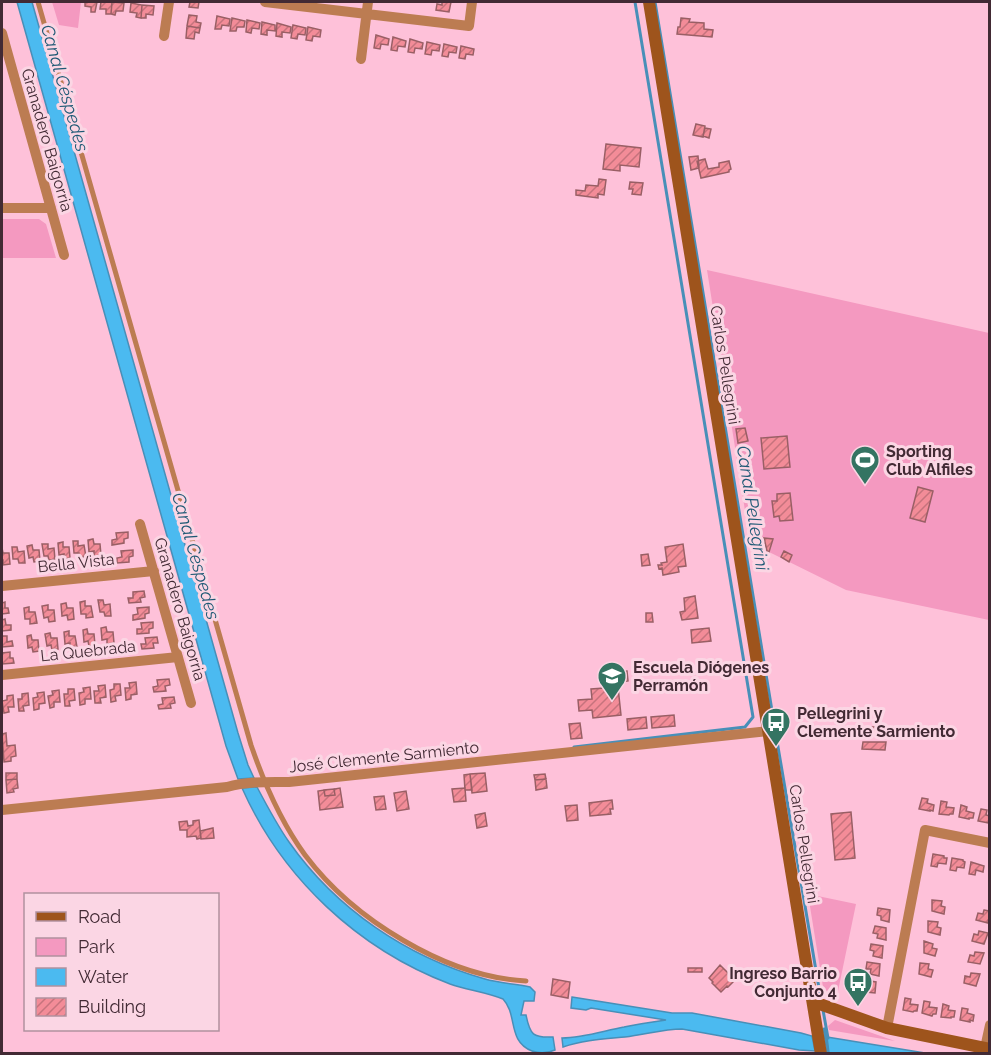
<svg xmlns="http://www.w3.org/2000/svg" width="991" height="1055" viewBox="0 0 991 1055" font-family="Raleway,sans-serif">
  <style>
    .green { fill: #f499c0 }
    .water { fill: #4bbaf0; stroke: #488fb8; stroke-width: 1.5 }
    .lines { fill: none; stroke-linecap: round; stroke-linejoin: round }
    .stream { stroke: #488fb8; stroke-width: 3 }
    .building { fill: url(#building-hatch); stroke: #995f65; stroke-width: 1.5 }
    .lane { stroke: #bc7c52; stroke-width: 5 }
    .street { stroke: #bc7c52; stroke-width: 10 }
    .secondary { stroke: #9e541c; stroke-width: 12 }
    .labels { text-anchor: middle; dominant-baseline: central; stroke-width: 6; stroke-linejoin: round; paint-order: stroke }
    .street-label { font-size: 16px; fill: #422a34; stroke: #fbd6e4 }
    .poi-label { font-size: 16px; font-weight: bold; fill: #422a34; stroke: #fbd6e4; text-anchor: start }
    .water-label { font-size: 18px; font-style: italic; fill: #1e5975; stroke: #fbd6e4 }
  </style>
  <defs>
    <pattern id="building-hatch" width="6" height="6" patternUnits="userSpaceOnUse" patternTransform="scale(1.5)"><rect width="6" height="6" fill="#f38c98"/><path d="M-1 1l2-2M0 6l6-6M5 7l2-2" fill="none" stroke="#c6737d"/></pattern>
  </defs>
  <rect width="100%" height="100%" fill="#fec1d9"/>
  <path class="green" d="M 52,2 L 81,2 L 78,28 L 59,25 Z
    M 2,219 L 39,219 L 46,224 L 56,258 L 2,258 Z
    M 707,270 L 989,333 L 989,620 L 846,590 L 767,551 L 764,538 L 749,536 Z
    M 808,894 L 856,904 L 837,996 L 828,993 L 823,987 Z
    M 835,1020 L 895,1041 L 829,1030 L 828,1026 Z"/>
  <path class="water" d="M 17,2 L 32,2 L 238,733 L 248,765 L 254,778 L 238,779 L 226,746 Z
    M 257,787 C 267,806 277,825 289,842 C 336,909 407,957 485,979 C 499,983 515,984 530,987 L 535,992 L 534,1001 L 524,1001 L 521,1015 L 526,1015 C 530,1035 533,1038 553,1037 L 555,1050 C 548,1053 540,1054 532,1051 C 507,1041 518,1015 503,999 C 486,992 467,990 450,984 C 358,949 282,878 242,788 Z
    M 572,997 L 672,1013 L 692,1013 L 801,1033 L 812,1036 L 815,1051 L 799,1050 L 682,1029 C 663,1029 644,1035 625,1037 C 604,1039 583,1040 563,1047 L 562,1038 C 583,1038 603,1031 624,1027 C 638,1024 652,1022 666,1020 L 591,1008 L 586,1010 L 571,1008 Z
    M 827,1037 L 925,1053 L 829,1053 Z"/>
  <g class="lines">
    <path class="stream" d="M 655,2 L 777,741 L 821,1000
      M 574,747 L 745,727 L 753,717 L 635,2
      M 823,1010 L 828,1038
      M 824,1029 L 828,1054"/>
  </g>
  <path class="building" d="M 85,2 L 97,2 L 95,12 L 91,12 L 91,7 L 85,6 Z
    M 101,2 L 112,2 L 111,14 L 106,14 L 106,9 L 100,9 Z
    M 112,2 L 124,3 L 123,11 L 116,11 L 115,15 L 111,14 Z
    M 190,2 L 203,2 L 199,2 L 198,8 L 189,7 Z
    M 442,2 L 451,2 L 449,12 L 436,10 L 437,4 L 442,5 Z
    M 131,3 L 142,5 L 141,18 L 136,17 L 137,13 L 130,12 Z
    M 142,5 L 154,6 L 153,15 L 146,14 L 146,18 L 141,18 Z
    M 189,15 L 197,16 L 196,22 L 201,23 L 200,28 L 187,26 Z
    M 217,16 L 230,19 L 229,26 L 222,25 L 221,29 L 215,29 Z
    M 232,18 L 245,21 L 244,27 L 237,27 L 236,31 L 230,31 Z
    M 681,18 L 690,19 L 689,22 L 704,23 L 704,29 L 713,30 L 712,37 L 677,34 L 678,27 L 680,27 Z
    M 247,20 L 260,23 L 259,29 L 252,28 L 251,33 L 246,32 Z
    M 262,22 L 275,25 L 275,31 L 267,30 L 267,35 L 261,34 Z
    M 277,23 L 291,27 L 290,33 L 282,32 L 282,37 L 276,36 Z
    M 293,25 L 306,28 L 305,35 L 298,34 L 297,39 L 291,38 Z
    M 187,26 L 200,28 L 199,33 L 195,32 L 194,39 L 186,38 Z
    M 308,27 L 321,30 L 320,37 L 313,36 L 312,41 L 306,40 Z
    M 376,35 L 389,39 L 388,45 L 381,44 L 380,49 L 374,48 Z
    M 393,37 L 406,41 L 405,47 L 398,46 L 397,51 L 391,50 Z
    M 410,39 L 423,43 L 422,49 L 415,48 L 414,53 L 408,52 Z
    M 427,42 L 440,45 L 439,51 L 432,50 L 431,55 L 425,54 Z
    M 444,44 L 457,47 L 456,53 L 449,52 L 448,57 L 442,56 Z
    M 461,46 L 474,49 L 473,55 L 466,54 L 465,59 L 459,58 Z
    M 696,124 L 705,126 L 703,137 L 693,135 Z
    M 705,128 L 711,129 L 709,138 L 703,136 Z
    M 606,144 L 641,148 L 639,167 L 620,165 L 620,171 L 603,169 Z
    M 698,156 L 699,168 L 691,170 L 689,157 Z
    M 705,159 L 708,169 L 719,167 L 719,163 L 729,161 L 731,169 L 729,170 L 729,172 L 701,178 L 697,161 Z
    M 599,179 L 606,180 L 604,195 L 598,194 L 598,198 L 576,195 L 576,190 L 585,191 L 586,185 L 598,186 Z
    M 630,182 L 643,183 L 641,195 L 632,194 L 633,189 L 629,189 Z
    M 745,428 L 748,441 L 738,443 L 736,429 Z
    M 787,436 L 790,467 L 764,469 L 761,438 Z
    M 918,487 L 933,491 L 925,522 L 910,518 Z
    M 790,493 L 793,520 L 780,521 L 779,516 L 774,517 L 772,501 L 777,501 L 777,494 Z
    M 128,532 L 128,538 L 124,539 L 124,543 L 112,545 L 112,540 L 117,539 L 116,533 Z
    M 764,538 L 773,539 L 769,552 L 767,551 Z
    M 93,539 L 94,544 L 100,544 L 101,555 L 94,556 L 94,551 L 89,552 L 88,540 Z
    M 73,541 L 78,541 L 78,546 L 84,545 L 86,557 L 79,557 L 79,553 L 74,553 Z
    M 63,542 L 63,547 L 69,547 L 70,558 L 64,559 L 64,554 L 59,555 L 58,543 Z
    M 42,544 L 48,544 L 48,549 L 54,548 L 55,560 L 49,560 L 48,556 L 44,556 Z
    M 683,544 L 686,566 L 678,567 L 679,572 L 663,575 L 662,568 L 659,569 L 658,565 L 662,565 L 661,563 L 667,562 L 665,547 Z
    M 32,545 L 33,550 L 39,550 L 40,561 L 34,562 L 33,557 L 29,558 L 27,546 Z
    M 12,547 L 17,547 L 18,552 L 24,551 L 25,563 L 19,563 L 18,559 L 13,559 Z
    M 2,548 L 3,553 L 9,553 L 10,564 L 3,565 L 3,560 L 2,560 Z
    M 133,550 L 133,556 L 129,557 L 129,562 L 117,563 L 117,558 L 122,557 L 121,551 Z
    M 784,551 L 792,555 L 789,562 L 781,557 Z
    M 648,554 L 650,565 L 642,566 L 641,555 Z
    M 144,591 L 145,597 L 140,598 L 141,602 L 129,603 L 128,598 L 133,598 L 133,592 Z
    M 695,596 L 698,618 L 682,620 L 680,612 L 685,611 L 684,598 Z
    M 98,600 L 103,600 L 104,605 L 110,604 L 111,616 L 105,616 L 104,612 L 100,612 Z
    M 85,601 L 85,606 L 91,606 L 93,617 L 86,618 L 86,614 L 81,614 L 80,602 Z
    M 5,602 L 5,608 L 8,608 L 9,613 L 2,614 L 2,603 Z
    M 66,603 L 67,608 L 73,608 L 74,619 L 68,620 L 67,615 L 62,616 L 61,604 Z
    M 48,605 L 48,610 L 54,610 L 55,621 L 49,622 L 48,617 L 44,618 L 42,606 Z
    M 29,607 L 29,612 L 35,612 L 37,623 L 30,624 L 30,619 L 25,619 L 24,608 Z
    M 149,607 L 149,613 L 145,614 L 145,618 L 133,620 L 133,615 L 138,614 L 137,608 Z
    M 646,613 L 652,613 L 653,622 L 646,622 Z
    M 5,619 L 6,625 L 11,625 L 11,630 L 2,631 L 2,620 Z
    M 153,622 L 153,628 L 149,629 L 149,633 L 137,634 L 137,629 L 142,629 L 141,623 Z
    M 106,627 L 107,632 L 113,632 L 114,643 L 107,644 L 107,639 L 102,640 L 101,628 Z
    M 709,628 L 711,641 L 692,643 L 691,630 Z
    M 87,629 L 88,634 L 94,634 L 95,645 L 89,646 L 88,641 L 84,642 L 83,630 Z
    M 69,631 L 69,636 L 75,636 L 77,647 L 70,648 L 70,643 L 65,644 L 64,632 Z
    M 50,633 L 51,638 L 57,638 L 58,649 L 52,650 L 51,645 L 47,646 L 45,634 Z
    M 31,635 L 32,640 L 38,640 L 39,651 L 33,652 L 32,647 L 28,648 L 27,636 Z
    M 2,636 L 7,636 L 7,642 L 12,641 L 13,646 L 2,647 Z
    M 157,637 L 158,643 L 153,643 L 154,648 L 142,649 L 141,644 L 146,644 L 145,638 Z
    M 10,652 L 10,658 L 13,658 L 14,663 L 2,664 L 2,653 Z
    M 627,671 L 628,681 L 616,683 L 614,672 Z
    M 169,679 L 170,685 L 165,686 L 166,691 L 154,692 L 153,687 L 158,686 L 157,680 Z
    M 136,682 L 137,694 L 131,695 L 131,699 L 126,700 L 125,688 L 130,688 L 129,683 Z
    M 114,684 L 120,684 L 121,695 L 115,696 L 116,701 L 111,702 L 110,690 L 114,689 Z
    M 105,685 L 106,697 L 100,698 L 101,703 L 95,703 L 94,691 L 99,691 L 98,686 Z
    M 90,687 L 91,699 L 85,699 L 85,704 L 80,705 L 79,693 L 84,692 L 83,688 Z
    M 618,687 L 621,715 L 593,718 L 592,710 L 579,711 L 578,700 L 592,699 L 591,689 Z
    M 68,689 L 74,689 L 75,700 L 69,701 L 70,706 L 65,706 L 64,694 L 68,694 Z
    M 59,690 L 60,702 L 54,702 L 54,707 L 50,708 L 48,696 L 53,695 L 52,691 Z
    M 44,692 L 45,703 L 39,704 L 39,709 L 34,710 L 33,698 L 38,697 L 37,693 Z
    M 28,693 L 29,705 L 23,706 L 24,711 L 19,711 L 18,699 L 22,699 L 22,694 Z
    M 13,695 L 14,707 L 8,707 L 9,712 L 4,713 L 2,701 L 7,700 L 7,696 Z
    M 174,697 L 175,703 L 170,704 L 171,708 L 159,709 L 158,705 L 163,704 L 162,698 Z
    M 674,715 L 675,726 L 652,728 L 651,717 Z
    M 646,717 L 647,728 L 628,730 L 627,719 Z
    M 580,723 L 582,738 L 571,739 L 569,724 Z
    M 864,727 L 880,727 L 880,734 L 863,734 Z
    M 6,733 L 7,746 L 15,745 L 16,756 L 11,757 L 11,761 L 4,762 L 2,734 Z
    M 863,742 L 886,742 L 885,750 L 862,749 Z
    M 6,773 L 17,773 L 17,779 L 6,780 Z
    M 485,773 L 487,791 L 472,793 L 470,774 Z
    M 470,774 L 472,790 L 465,790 L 464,775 Z
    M 545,774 L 546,779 L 535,780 L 534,775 Z
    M 17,779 L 18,788 L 13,789 L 14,792 L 7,793 L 6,780 Z
    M 546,779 L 547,788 L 536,790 L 535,780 Z
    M 340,788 L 343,807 L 320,810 L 318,791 L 324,790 L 325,796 L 335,795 L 334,789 Z
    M 465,788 L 466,801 L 454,802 L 452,789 Z
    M 334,789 L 335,795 L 325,796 L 324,790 Z
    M 406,791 L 409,809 L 397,811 L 394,793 Z
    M 384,796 L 386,809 L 376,810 L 374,797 Z
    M 922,798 L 928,799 L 927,803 L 934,805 L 933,811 L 930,810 L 930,811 L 919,809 Z
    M 612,800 L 613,809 L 610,809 L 611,814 L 590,816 L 589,803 Z
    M 941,801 L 947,802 L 946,807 L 954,808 L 953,814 L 950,814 L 949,815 L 939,814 Z
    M 577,805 L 578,820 L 567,821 L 565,806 Z
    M 961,805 L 967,807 L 966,811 L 974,813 L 973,818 L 969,818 L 969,819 L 959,817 Z
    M 981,809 L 987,810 L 986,815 L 990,816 L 989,823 L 978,821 Z
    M 851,812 L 855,858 L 835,860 L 831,814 Z
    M 485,813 L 487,826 L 477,828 L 475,815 Z
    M 199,820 L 201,838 L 197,839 L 196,836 L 187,837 L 187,830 L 180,830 L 179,822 L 187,821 L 188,826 L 193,825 L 193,821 Z
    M 213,828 L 214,838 L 201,839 L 200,831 Z
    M 933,854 L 944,856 L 944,858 L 947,858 L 946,864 L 938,863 L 937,867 L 931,866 Z
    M 952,858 L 963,860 L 963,861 L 965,862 L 964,868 L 957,867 L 956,871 L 950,870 Z
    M 971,862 L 984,866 L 983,872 L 976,870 L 975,875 L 969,874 Z
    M 932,900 L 942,901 L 941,906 L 945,907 L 944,914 L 932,911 Z
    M 878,908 L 890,910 L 889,922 L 881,920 L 881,916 L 877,915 Z
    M 984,910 L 990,911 L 988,923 L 976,920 L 978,913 L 983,914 Z
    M 928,921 L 938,922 L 937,927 L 941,928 L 940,935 L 928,932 Z
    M 875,926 L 886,928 L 886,940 L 877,938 L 878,934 L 873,933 Z
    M 979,931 L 988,933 L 984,944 L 972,941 L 974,934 L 978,935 Z
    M 924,941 L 933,944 L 932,948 L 937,949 L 935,956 L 924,953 Z
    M 871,944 L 883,946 L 882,958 L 873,956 L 874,951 L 870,950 Z
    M 975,952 L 984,953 L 980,964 L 968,962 L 970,955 L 974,956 Z
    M 867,962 L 880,964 L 879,976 L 870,974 L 871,969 L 866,969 Z
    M 920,963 L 929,964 L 928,969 L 933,970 L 931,977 L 919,974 Z
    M 720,965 L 731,976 L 729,978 L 733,982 L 728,987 L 727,986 L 721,992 L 712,983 L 713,982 L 709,978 Z
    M 688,968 L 702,968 L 702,972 L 688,972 Z
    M 971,973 L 980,974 L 976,986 L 964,983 L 965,976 L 970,977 Z
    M 553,979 L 570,982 L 568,998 L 551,995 Z
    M 864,980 L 876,982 L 875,993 L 866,992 L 867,987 L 862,986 Z
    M 905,998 L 911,999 L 910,1004 L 918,1005 L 917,1011 L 914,1011 L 913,1012 L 903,1010 Z
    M 924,1001 L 930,1002 L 929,1007 L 937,1008 L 936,1014 L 933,1014 L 932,1016 L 922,1013 Z
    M 943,1004 L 949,1006 L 948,1010 L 955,1011 L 954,1017 L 951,1017 L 951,1018 L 941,1017 Z
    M 962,1008 L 968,1009 L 967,1013 L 974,1015 L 973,1021 L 970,1020 L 970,1022 L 960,1020 Z"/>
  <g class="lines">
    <path class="lane" d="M 38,2 L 251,745 C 264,783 281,822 305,855 C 353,919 446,977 526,981"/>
    <path class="street" d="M 265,2 L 469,26 L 472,2
      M 2,33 L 64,255
      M 164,36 L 169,2
      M 361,59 L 368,2
      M 2,208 L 51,208
      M 140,524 L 191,703
      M 2,586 L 154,571
      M 2,675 L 178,657
      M 2,810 L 227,787 C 248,781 268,782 289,782 L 769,731
      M 887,1028 L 925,830 L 990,843
      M 985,1048 L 990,1025"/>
    <path class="secondary" d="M 649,2 L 821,1054
      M 814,1002 L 887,1028 L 990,1049"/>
  </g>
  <defs>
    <g id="stadium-pin" transform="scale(1.5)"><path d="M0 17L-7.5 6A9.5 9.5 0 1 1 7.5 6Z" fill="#347462" stroke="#fbd6e4"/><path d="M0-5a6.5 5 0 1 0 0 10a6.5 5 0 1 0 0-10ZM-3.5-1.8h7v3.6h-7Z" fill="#fff"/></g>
    <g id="school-pin" transform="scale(1.5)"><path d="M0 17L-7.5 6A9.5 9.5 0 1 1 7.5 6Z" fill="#347462" stroke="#fbd6e4"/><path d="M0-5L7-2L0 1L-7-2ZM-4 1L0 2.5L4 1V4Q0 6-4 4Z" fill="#fff"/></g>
    <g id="bus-pin" transform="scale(1.5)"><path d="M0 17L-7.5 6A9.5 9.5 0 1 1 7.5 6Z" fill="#347462" stroke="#fbd6e4"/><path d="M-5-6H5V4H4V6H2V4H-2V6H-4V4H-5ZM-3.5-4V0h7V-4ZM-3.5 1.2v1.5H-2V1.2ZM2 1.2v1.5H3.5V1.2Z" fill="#fff"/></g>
  </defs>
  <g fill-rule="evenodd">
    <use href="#stadium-pin" x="865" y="460"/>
    <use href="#school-pin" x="612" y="676"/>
    <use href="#bus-pin" x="776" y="722"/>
    <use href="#bus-pin" x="858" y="982"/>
  </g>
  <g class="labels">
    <g class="street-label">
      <text transform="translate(47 140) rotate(74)">Granadero Baigorria</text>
      <text transform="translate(725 365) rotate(81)">Carlos Pellegrini</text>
      <text transform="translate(76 563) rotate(-6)">Bella Vista</text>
      <text transform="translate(180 609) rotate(74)">Granadero Baigorria</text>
      <text transform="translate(88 651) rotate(-6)">La Quebrada</text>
      <text transform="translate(384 757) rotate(-6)">José Clemente Sarmiento</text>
      <text transform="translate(804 844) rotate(81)">Carlos Pellegrini</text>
    </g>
    <g class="poi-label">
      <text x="886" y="451">Sporting<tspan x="886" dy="18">Club Alfiles</tspan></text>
      <text x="633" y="667">Escuela Diógenes<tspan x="633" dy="18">Perramón</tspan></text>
      <text x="797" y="713">Pellegrini y<tspan x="797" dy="18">Clemente Sarmiento</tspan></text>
      <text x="837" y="973" text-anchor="end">Ingreso Barrio<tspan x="837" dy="18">Conjunto 4</tspan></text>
    </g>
    <g class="water-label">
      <text transform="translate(65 88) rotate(74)">Canal Céspedes</text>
      <text transform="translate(753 508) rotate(81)">Canal Pellegrini</text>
      <text transform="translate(196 556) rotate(74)">Canal Céspedes</text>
    </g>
  </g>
  <rect width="991" height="1055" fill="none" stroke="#422a34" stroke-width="6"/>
  <rect x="24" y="893" width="195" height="138" fill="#fbd6e4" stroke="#b1919e" stroke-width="1.5"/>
  <rect x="36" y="912" width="30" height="9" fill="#9e541c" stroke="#b1919e" stroke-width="1.5"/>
  <text x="78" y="923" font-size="18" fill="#422a34">Road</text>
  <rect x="36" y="938" width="30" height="18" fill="#f499c0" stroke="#b1919e" stroke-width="1.5"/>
  <text x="78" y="953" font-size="18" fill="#422a34">Park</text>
  <rect x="36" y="968" width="30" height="18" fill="#4bbaf0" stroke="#b1919e" stroke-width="1.5"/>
  <text x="78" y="983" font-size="18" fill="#422a34">Water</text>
  <rect x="36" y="998" width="30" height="18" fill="url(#building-hatch)" stroke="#b1919e" stroke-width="1.5"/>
  <text x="78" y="1013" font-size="18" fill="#422a34">Building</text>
</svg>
